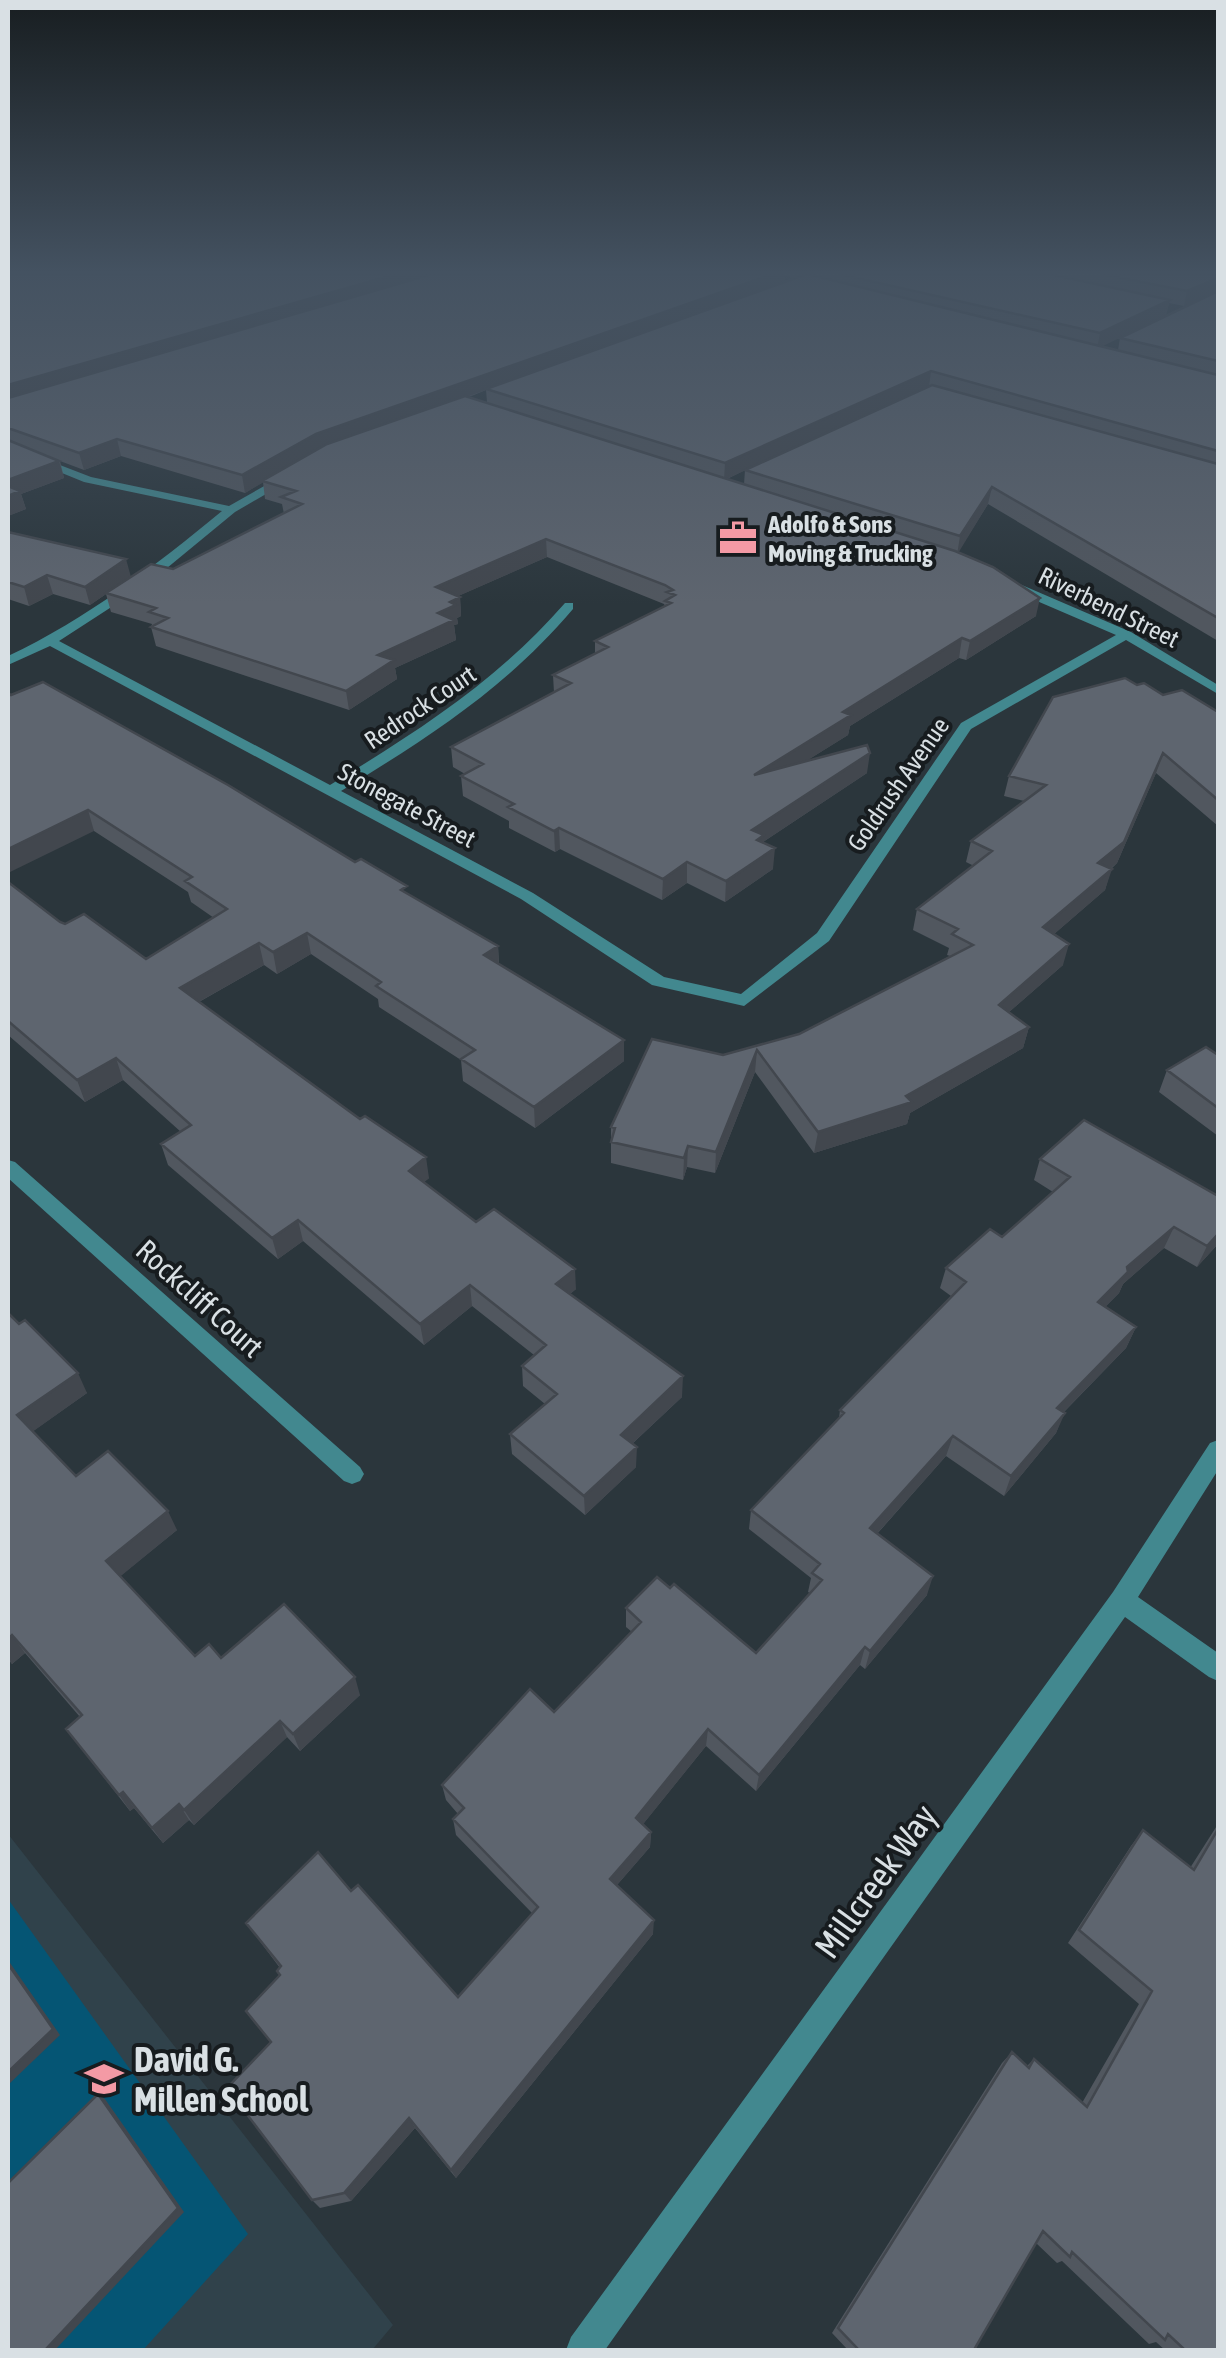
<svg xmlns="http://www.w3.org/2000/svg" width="1226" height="2358" viewBox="0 0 1226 2358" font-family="'Asap Condensed',sans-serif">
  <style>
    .built { fill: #30424b }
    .green { fill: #055574 }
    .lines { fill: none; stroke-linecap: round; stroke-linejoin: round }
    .minor { fill: #42888f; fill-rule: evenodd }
    .wall { fill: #51575f; fill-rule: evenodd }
    .shaded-wall { fill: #42474e }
    .building { fill: #5e656f; stroke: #42474e; stroke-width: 2.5 }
    .labels { text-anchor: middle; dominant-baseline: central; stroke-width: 8; stroke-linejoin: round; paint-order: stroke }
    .far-poi-label { font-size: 25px; font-weight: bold; fill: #d9e0e4; stroke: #171c1f; text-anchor: start }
    .far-street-label { font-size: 25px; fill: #d9e0e4; stroke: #171c1f }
    .street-label { font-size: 30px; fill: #d9e0e4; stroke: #171c1f }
    .near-street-label { font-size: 35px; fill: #d9e0e4; stroke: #171c1f }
    .near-poi-label { font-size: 35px; font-weight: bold; fill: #d9e0e4; stroke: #171c1f; text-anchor: start }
  </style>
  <rect width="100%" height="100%" fill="#2b363c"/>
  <path class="built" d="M 8,1834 L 393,2325 L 372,2350 L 8,2350 Z"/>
  <path class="green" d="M 8,1899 L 248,2234 L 143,2350 L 8,2350 Z"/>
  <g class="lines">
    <path class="minor" d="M 8,445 L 91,477 L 229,506 L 282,476 L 290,476 L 290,480 L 235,512 L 150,582 L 59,641 L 330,785 C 418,731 496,682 565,603 L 573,603 L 573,609 C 506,688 429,737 341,791 L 533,893 L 664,977 L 741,994 L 817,933 L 961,723 L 1116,635 L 1007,588 L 1007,582 L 1015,582 L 1131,632 L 1218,685 L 1218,694 L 1126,640 L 971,729 L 829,941 L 744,1006 L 652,985 L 521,899 L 50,646 L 8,665 L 8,656 C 87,619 155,566 222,511 L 84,482 L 8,451 Z
      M 8,1160 L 15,1162 L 360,1467 L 364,1474 L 360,1481 L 352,1484 L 344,1481 L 8,1178 Z
      M 1218,1440 L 1218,1470 L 1138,1597 L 1218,1653 L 1218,1681 L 1209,1677 L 1125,1617 L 605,2350 L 566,2350 L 571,2337 L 1113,1592 L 1210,1443 Z"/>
  </g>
  <path class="wall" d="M 8,274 L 1218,274 L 1218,641 L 988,504 L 958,552 L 1036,616 L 966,660 L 959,658 L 850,726 L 848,735 L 806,761 L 867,773 L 763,842 L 773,869 L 725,902 L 687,883 L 662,900 L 560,849 L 555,852 L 509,828 L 509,821 L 463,796 L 461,776 L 465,774 L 453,767 L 451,747 L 554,693 L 553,675 L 595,653 L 595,641 L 665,606 L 664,604 L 547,557 L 458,596 L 460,597 L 461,616 L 457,618 L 458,624 L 454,625 L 456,640 L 395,668 L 397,679 L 349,710 L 156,646 L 151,627 L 152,624 L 111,612 L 106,594 L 90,605 L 53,594 L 29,606 L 8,599 L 8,532 L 131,577 L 173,569 L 284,514 L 282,504 L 265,499 L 263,482 L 245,493 L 121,456 L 84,470 L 60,461 L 64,478 L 21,494 L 26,509 L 8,516 ZM 785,276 L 796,278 L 784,282 ZM 1218,291 L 1120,338 L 1118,350 L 1101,346 L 1166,315 L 1169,303 L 1184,306 ZM 486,390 L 487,402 L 468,397 L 474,395 ZM 745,470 L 744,484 L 727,479 Z
    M 1137,685 L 1163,695 L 1218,712 L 1218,826 L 1156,773 L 1117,863 L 1111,869 L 1105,890 L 1054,934 L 1063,965 L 1009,1012 L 1029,1027 L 1023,1048 L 910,1113 L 907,1124 L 814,1153 L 755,1072 L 715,1173 L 687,1167 L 683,1180 L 611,1163 L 611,1127 L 723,1055 L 799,1034 L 950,956 L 947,955 L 949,948 L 913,930 L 917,909 L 974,866 L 966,862 L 971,841 L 1024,801 L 1004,796 L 1009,776 Z
    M 8,693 L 408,894 L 498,946 L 499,964 L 624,1040 L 624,1061 L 535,1128 L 463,1081 L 461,1060 L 379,1007 L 378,999 L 311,954 L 277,974 L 264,965 L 199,1002 L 429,1178 L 424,1182 L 476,1222 L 576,1289 L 570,1294 L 682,1397 L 632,1444 L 636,1467 L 585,1515 L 512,1454 L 510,1434 L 545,1404 L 523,1386 L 522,1366 L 534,1355 L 472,1306 L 424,1345 L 303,1241 L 278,1259 L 168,1165 L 161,1144 L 181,1132 L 123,1080 L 85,1102 L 8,1035 L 8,882 L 60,922 L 146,959 L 214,918 L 191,902 L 188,892 L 94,831 Z
    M 1218,1055 L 1218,1136 L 1159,1092 L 1167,1070 Z
    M 1040,1159 L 1218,1244 L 1197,1267 L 1164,1248 L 1123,1284 L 1119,1293 L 1105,1307 L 1136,1327 L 1126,1348 L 1064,1412 L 1056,1433 L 1004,1496 L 946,1456 L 877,1534 L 927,1595 L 865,1669 L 860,1665 L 756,1791 L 706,1746 L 643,1824 L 651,1832 L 650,1847 L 617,1885 L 653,1934 L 456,2178 L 415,2128 L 351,2201 L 320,2208 L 312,2200 L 271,2043 L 280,1968 L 246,1923 L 351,1891 L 458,1997 L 532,1913 L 456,1835 L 453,1819 L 458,1814 L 446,1800 L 442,1785 L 554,1712 L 632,1632 L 626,1627 L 626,1608 L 670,1588 L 756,1653 L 810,1593 L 808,1592 L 811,1578 L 749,1529 L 751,1510 L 839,1418 L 840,1410 L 951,1296 L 940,1288 L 946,1268 L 1002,1237 L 1053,1192 L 1034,1180 Z
    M 8,1313 L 87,1393 L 33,1431 L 76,1476 L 177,1530 L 120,1576 L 195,1656 L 221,1658 L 360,1695 L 300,1751 L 287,1737 L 194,1825 L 189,1820 L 163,1843 L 134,1808 L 130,1811 L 66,1729 L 80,1717 L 25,1653 L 12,1664 L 8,1659 Z
    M 1218,1824 L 1218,2350 L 1165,2350 L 1156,2342 L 1149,2344 L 1062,2261 L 1057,2263 L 1036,2243 L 975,2348 L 977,2350 L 848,2350 L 832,2333 L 1002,2063 L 1012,2052 L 1027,2066 L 1034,2059 L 1082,2103 L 1139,2004 L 1068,1943 L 1131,1846 L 1143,1830 L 1190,1868 Z"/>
  <path class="shaded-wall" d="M 396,274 L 447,274 L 8,402 L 8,385 Z
    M 773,274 L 785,274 L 784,283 L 486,389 L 486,390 L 319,450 L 245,493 L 242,475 L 316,434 Z
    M 1218,278 L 1218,291 L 1184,306 L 1187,291 Z
    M 1170,300 L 1166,315 L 1097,349 L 1100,333 Z
    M 931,371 L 929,387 L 724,480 L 725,463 Z
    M 117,439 L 121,456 L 84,470 L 79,453 Z
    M 59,461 L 64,478 L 21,494 L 26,509 L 8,516 L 8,480 Z
    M 992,487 L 988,504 L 957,555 L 960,536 Z
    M 546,539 L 547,557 L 438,605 L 436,587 Z
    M 126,559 L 131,577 L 90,605 L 85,587 Z
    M 47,575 L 53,594 L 29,606 L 24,587 Z
    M 460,597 L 461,616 L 457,618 L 458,624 L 454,625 L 456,640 L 395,668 L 397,679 L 349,710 L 346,691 L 378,655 L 438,613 L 450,602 Z
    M 1040,598 L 1036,616 L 966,660 L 970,641 Z
    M 962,638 L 959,658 L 850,726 L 848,735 L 752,795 L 754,775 L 843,712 Z
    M 870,753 L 867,773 L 763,842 L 762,856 L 752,830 Z
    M 1163,753 L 1156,773 L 1117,863 L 1092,884 L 1098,863 Z
    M 88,810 L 94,831 L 8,873 L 8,849 Z
    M 559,828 L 560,849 L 555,852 L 554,831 Z
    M 775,848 L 773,869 L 725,902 L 726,881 Z
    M 687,862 L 687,883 L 662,900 L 663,879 Z
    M 1112,869 L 1105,890 L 1038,948 L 1043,927 Z
    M 307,933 L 311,954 L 277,974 L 273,952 Z
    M 259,943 L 264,965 L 186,1009 L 180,988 Z
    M 1069,944 L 1063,965 L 993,1026 L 999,1005 Z
    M 498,946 L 499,967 L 484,955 Z
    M 1029,1027 L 1023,1048 L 910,1113 L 907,1124 L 814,1153 L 818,1132 L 906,1096 Z
    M 624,1040 L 624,1061 L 535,1128 L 534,1107 Z
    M 757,1050 L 755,1072 L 715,1173 L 716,1152 Z
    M 116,1058 L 123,1080 L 85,1102 L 77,1080 Z
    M 688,1146 L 687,1167 L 683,1180 L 684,1158 Z
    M 426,1157 L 429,1178 L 412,1193 L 409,1171 Z
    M 298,1220 L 303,1241 L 278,1259 L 272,1238 Z
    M 1174,1227 L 1164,1248 L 1123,1284 L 1119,1293 L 1089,1323 L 1098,1302 L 1127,1267 Z
    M 1218,1234 L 1218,1244 L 1197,1267 L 1207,1246 Z
    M 575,1269 L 576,1289 L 557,1305 L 556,1284 Z
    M 470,1285 L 472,1306 L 424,1345 L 420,1324 Z
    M 1136,1327 L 1126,1348 L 1048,1428 L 1057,1408 Z
    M 78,1373 L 87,1393 L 28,1435 L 17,1415 Z
    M 683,1376 L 682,1397 L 620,1455 L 621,1435 Z
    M 1065,1413 L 1056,1433 L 1004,1496 L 1011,1476 Z
    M 953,1436 L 946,1456 L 865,1547 L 870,1528 Z
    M 637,1447 L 636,1467 L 585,1515 L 584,1496 Z
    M 168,1511 L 177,1530 L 116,1580 L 106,1561 Z
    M 933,1576 L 927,1595 L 865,1669 L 870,1651 Z
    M 12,1635 L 25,1653 L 12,1664 L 8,1658 L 8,1639 Z
    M 865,1647 L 860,1665 L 756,1791 L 759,1775 Z
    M 355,1677 L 360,1695 L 300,1751 L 293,1734 Z
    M 280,1721 L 287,1737 L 194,1825 L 184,1810 Z
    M 708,1729 L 706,1746 L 636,1833 L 636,1818 Z
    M 123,1792 L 134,1808 L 130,1811 L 119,1795 Z
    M 179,1804 L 189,1820 L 163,1843 L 152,1828 Z
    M 651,1832 L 650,1847 L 610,1893 L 610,1879 Z
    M 654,1920 L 653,1934 L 456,2178 L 451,2170 Z
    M 8,1960 L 60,2035 L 8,2085 Z
    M 98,2094 L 105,2099 L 184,2212 L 55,2350 L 45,2350 Z
    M 409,2118 L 415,2128 L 351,2201 L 344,2193 Z"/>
  <path class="building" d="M 8,274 L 396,274 L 8,385 Z
    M 432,274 L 773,274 L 316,434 L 242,475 L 117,439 L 79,453 L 8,428 L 8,398 Z
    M 807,274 L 1218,375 L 1218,451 L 931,371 L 725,463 L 486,389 Z
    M 839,274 L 1049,274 L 1170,300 L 1100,333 Z
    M 1101,274 L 1218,274 L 1218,278 L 1187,291 Z
    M 1218,291 L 1218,361 L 1120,338 Z
    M 932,385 L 1218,464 L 1218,618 L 992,487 L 960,536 L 745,470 Z
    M 465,396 L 955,551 L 993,567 L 1040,598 L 970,641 L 962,638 L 843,712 L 851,715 L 754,775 L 867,745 L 870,753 L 752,830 L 764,835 L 757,840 L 775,848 L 726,881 L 687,862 L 663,879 L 559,828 L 554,831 L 508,807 L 514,804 L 461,776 L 483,764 L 451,747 L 571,683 L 553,675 L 608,647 L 595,641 L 671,603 L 665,601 L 675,595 L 667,592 L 673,590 L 665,585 L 546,539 L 436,587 L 460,597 L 450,602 L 456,605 L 438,613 L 454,620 L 378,655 L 394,660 L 346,691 L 151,627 L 168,618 L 149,612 L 156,608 L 106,593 L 151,564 L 173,569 L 302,504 L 281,497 L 296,491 L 262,481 L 327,444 Z
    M 8,440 L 59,461 L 8,480 Z
    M 8,486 L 20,491 L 8,496 Z
    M 8,532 L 126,559 L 85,587 L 47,575 L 24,587 L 8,582 Z
    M 1125,678 L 1137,685 L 1144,683 L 1163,695 L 1182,690 L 1218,712 L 1218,800 L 1163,753 L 1124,842 L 1098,863 L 1112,869 L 1043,927 L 1069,944 L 999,1005 L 1029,1027 L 906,1096 L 912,1102 L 818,1132 L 757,1050 L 716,1152 L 688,1146 L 684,1158 L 611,1142 L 615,1128 L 611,1127 L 652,1039 L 723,1055 L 799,1034 L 973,945 L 952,934 L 958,929 L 917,909 L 992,851 L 971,841 L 1046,785 L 1009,776 L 1053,697 Z
    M 43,682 L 228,785 L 355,862 L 361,859 L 407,886 L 401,890 L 498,946 L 484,955 L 624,1040 L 534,1107 L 461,1059 L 475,1050 L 376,986 L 381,982 L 307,933 L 273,952 L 259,943 L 180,988 L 360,1119 L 365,1116 L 426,1157 L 409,1171 L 476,1222 L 494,1209 L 575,1269 L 556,1284 L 683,1376 L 621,1435 L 637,1447 L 584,1496 L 510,1434 L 557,1394 L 522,1366 L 546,1345 L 470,1285 L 420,1324 L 298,1220 L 272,1238 L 161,1144 L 191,1125 L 116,1058 L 77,1080 L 8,1021 L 8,882 L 60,922 L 65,924 L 84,914 L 146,959 L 227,909 L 185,881 L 192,877 L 88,810 L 8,849 L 8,693 L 11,695 Z
    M 1206,1047 L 1218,1055 L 1218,1108 L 1167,1070 Z
    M 1084,1120 L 1218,1196 L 1218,1234 L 1207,1246 L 1174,1227 L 1127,1267 L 1128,1272 L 1098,1302 L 1136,1327 L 1057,1408 L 1065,1413 L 1011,1476 L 953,1436 L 870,1528 L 933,1576 L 870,1651 L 865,1647 L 759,1775 L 708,1729 L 636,1818 L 651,1832 L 610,1879 L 654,1920 L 451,2170 L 409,2118 L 344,2193 L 312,2200 L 227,2088 L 271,2042 L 246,2011 L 280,1975 L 277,1971 L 281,1966 L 246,1923 L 318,1852 L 351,1891 L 358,1885 L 458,1997 L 538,1907 L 453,1819 L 464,1808 L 442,1785 L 530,1689 L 554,1712 L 641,1622 L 626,1608 L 657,1577 L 670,1588 L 674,1584 L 756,1653 L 822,1580 L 812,1573 L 820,1564 L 751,1510 L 844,1413 L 840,1410 L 966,1282 L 946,1268 L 990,1229 L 1002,1237 L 1070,1177 L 1040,1159 Z
    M 8,1313 L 19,1324 L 25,1320 L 78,1373 L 17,1415 L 76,1476 L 108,1451 L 168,1511 L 106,1561 L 195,1656 L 209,1644 L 221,1658 L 284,1604 L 355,1677 L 293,1734 L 280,1721 L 184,1810 L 179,1804 L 152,1828 L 123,1792 L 119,1795 L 66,1729 L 82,1715 L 12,1635 L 8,1639 Z
    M 1218,1829 L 1218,2350 L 1185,2350 L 1168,2334 L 1165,2340 L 1072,2252 L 1070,2257 L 1043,2231 L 975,2348 L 977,2350 L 859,2350 L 838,2328 L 1012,2052 L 1029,2068 L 1034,2059 L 1087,2107 L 1152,1991 L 1079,1930 L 1143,1830 L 1194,1870 Z
    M 8,1964 L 53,2029 L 8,2072 Z
    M 98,2094 L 178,2208 L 45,2350 L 8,2350 L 8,2183 Z"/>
  <linearGradient id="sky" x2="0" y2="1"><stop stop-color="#181e21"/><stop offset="0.45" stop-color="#445261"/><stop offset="1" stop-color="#445261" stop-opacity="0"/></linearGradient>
  <rect width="1226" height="604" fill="url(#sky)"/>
  <defs>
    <g id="office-bare" transform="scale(3)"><path d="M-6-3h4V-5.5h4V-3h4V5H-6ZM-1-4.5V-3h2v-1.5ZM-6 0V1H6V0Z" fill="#f49aa5" stroke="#171c1f" stroke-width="2.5" paint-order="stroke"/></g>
    <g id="school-bare" transform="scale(3)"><path d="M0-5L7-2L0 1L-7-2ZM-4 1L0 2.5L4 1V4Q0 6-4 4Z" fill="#f49aa5" stroke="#171c1f" stroke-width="2.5" paint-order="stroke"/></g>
  </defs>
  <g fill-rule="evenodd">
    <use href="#office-bare" x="738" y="538"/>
    <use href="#school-bare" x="104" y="2079"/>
  </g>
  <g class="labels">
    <g class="far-poi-label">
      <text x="768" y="524">Adolfo &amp; Sons<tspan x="768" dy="29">Moving &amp; Trucking</tspan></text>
    </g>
    <g class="far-street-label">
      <text transform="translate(1109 607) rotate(26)">Riverbend Street</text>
      <text transform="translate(420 707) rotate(-34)">Redrock Court</text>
      <text transform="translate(898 784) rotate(-55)">Goldrush Avenue</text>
      <text transform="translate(407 805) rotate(28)">Stonegate Street</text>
    </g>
    <g class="street-label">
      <text transform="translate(200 1298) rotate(42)">Rockcliff Court</text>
    </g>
    <g class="near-street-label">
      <text transform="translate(875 1881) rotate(-54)">Millcreek Way</text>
    </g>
    <g class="near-poi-label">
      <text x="134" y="2059">David G.<tspan x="134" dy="40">Millen School</tspan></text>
    </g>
  </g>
  <rect width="1226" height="2358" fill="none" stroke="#d9e0e4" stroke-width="20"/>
</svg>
